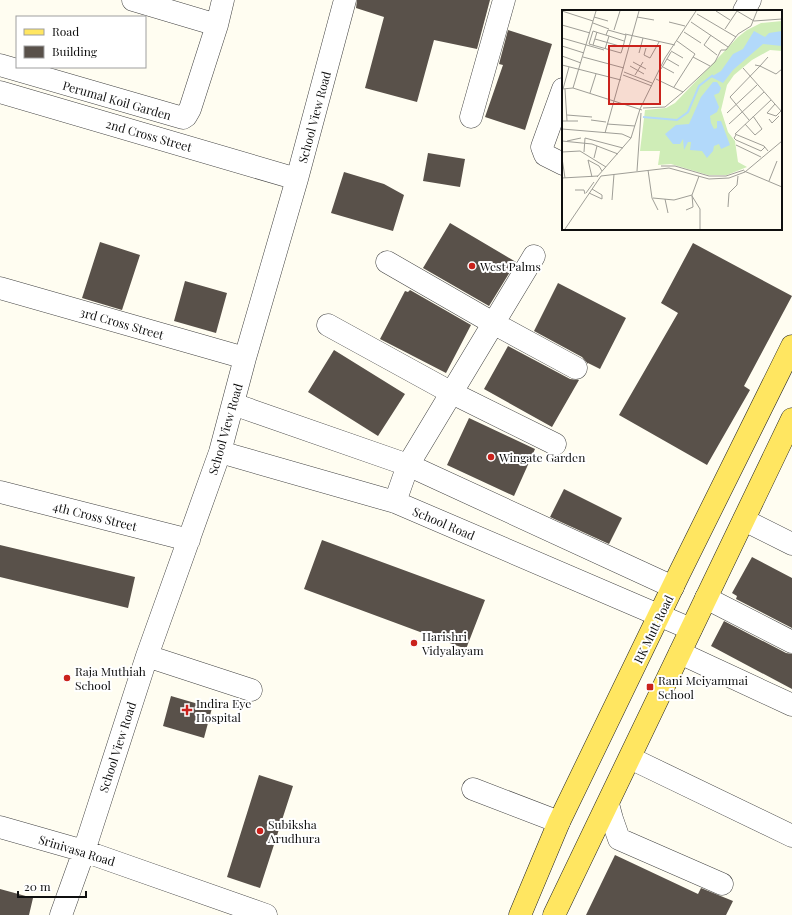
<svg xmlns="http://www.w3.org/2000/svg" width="792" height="915" viewBox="0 0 792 915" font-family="'Playfair Display',serif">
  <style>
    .building { fill: #59514a }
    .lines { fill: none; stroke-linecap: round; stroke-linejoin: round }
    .minor-casing { stroke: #424242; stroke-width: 23 }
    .major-casing { stroke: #202020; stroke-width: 23 }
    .minor { stroke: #fff; stroke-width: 22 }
    .major { stroke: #ffe661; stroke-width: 22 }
    .poi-dot { fill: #ca221c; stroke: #fff; stroke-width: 1.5 }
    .labels { text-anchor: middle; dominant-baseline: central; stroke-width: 4; stroke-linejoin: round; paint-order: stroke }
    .street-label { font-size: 12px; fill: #0f0f0f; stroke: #fff }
    .poi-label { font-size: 12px; fill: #0f0f0f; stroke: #fff; text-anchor: start }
    .inset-river { fill: none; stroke: #b2d9fa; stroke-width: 2 }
    .inset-road { fill: none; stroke: #9f9e97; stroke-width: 1 }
    .view { fill: #ca221c; fill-opacity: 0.15; stroke: #ca221c; stroke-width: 2 }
    .inset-edge { fill: none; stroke: #0f0f0f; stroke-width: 2 }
  </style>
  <rect width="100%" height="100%" fill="#fffdf1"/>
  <path class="building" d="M 357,0 L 490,0 L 477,49 L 434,40 L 417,102 L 365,88 L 384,17 L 356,8 Z
    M 508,30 L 552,44 L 525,130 L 485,117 L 503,65 L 499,64 Z
    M 428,153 L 465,159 L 460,187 L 423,181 Z
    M 344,172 L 384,184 L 404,195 L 393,231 L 331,213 Z
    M 450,223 L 516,262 L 489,306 L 423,268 Z
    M 100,242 L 140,255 L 122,310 L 82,298 Z
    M 693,243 L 792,296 L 744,386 L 750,390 L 707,465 L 619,415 L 678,313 L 661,303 Z
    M 185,281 L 227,293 L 216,333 L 174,321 Z
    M 558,283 L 626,318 L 600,369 L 588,363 L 588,364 L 582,357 L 534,331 Z
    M 410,290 L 471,325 L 446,373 L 380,339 L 405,291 L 408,292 Z
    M 508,346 L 570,379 L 579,380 L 552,427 L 484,389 Z
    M 334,350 L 405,394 L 378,436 L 308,392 Z
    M 469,418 L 535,449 L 514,496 L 447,465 Z
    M 564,489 L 622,518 L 609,544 L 550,517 Z
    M 322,540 L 485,600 L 466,649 L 304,589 Z
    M 0,545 L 135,577 L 128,608 L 0,577 Z
    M 752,557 L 792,578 L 792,628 L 736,599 L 737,596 L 732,593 Z
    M 724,621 L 786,653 L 792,654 L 792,689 L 711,646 Z
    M 171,696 L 212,708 L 204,738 L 163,726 Z
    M 259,775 L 293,786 L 260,888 L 227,877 Z
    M 615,855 L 698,894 L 701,888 L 733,901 L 726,915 L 586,915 Z
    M 0,889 L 33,898 L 29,915 L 0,915 Z"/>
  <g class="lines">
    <g class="minor-casing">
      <path id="minor" d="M 133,0 L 217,25
        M 744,11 L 750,0
        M 0,65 L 183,118 L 186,116 L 190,109 L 217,25 L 223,0
        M 563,89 L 542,147 L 545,155 L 563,164
        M 0,92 L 297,179
        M 471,117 L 504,0
        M 387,262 L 493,323 L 576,368
        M 0,288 L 245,358
        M 328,325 L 452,393 L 555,444
        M 233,404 L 408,465 L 673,587
        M 220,452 L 395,502 L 691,629
        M 0,492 L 189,540
        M 395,502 L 408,465 L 534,256
        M 744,520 L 792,544
        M 706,598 L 792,642
        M 680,653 L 792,705
        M 147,656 L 251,690
        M 630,758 L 792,836
        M 473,789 L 559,822
        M 608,804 L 612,819 L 619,839 L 722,884
        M 0,827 L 84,851 L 266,915
        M 61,915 L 84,851 L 147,656 L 220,452 L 245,358 L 297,179 L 345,0"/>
    </g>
    <g class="major-casing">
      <path id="major" d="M 520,915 L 559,822 L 679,574 L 792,346
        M 554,915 L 792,419"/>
    </g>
    <use href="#minor" class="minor"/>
    <use href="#major" class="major"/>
  </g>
  <g class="poi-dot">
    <circle cx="472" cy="266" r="4"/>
    <circle cx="491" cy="457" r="4"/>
    <circle cx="414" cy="643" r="4"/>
    <circle cx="67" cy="678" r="4"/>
    <rect x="646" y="683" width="8" height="8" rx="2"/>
    <path d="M185 704h4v4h4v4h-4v4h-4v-4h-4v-4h4z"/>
    <circle cx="260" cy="831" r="4"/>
  </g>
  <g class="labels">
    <g class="street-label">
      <text transform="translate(117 100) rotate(16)">Perumal Koil Garden</text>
      <text transform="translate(314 117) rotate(-75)">School View Road</text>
      <text transform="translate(149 135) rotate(16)">2nd Cross Street</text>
      <text transform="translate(122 323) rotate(16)">3rd Cross Street</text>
      <text transform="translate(225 429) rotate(-74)">School View Road</text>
      <text transform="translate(95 516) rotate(14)">4th Cross Street</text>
      <text transform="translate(444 523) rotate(23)">School Road</text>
      <text transform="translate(653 629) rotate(-64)">RK Mutt Road</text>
      <text transform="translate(117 747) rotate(-72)">School View Road</text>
      <text transform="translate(77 850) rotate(17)">Srinivasa Road</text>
    </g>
    <g class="poi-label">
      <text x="480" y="266">West Palms</text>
      <text x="499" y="457">Wingate Garden</text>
      <text x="422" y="636">Harishri<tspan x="422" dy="14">Vidyalayam</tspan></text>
      <text x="75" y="671">Raja Muthiah<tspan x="75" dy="14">School</tspan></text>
      <text x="658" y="680">Rani Meiyammai<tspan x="658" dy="14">School</tspan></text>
      <text x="196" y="703">Indira Eye<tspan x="196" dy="14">Hospital</tspan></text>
      <text x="268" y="824">Subiksha<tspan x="268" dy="14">Arudhura</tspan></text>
    </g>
  </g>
  <g transform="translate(562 10)">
    <rect width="220" height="220" fill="#fffdf1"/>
    <path d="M 220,11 L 220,41 L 208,40 L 190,50 L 172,65 L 165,75 L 159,100 L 166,122 L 173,131 L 176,152 L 185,157 L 165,165 L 146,165 L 109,154 L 96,155 L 98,141 L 78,141 L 83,100 L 104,98 L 113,93 L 176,27 L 185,20 L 199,13 Z" fill="#cfedb7"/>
    <path d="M 192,21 L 203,27 L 207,23 L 220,21 L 220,36 L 201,34 L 171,60 L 161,73 L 149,67 L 159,61 L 171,44 L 181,39 ZM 151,72 L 155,72 L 159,78 L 157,83 L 152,85 L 157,97 L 155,102 L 148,106 L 149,113 L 152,119 L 155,118 L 155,111 L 159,111 L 168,135 L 159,139 L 157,134 L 152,136 L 151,141 L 145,148 L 140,141 L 128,140 L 129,132 L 126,132 L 122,140 L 121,129 L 118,134 L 111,134 L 103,124 L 114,115 L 127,114 L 139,87 Z" fill="#b2d9fa"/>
    <path class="inset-river" d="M 81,107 L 115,110 L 126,102 L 137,76 L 151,65"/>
    <path class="inset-road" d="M 0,1 L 31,11M 154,1 L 168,10M 175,1 L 192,11 L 220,9M 135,4 L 174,27M 32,7 L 46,11M 75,7 L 92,10M 107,12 L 123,16M 129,12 L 166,37M 31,13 L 47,19M 0,15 L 28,23M 163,19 L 175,1M 52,20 L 58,1M 122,22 L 139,33M 63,24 L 113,35M 44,25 L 46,20 L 64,25 L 61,37 L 59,43 L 27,34 L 31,21 L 37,23 L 47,26 L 62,31M 149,25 L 142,35 L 155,45M 0,28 L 42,40M 33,29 L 61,37M 31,35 L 35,22M 0,36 L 22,43M 84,38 L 82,45 L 88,48 L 97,32M 43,39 L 47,26M 109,41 L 121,48M 77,43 L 81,28M 0,46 L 19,53M 21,47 L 62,58M 131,47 L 148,56M 105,49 L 117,56M 71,52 L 84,59M 0,55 L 59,70M 193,55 L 198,56 L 206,47M 68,56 L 82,64M 101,57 L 112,63M 181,58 L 220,102M 99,59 L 109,42M 62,62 L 90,73M 61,65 L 90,76M 73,65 L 81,52M 94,69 L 121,82M 112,77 L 133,44 L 115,31M 11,78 L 34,1M 0,79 L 11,78 L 80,100M 1,79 L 7,57M 3,79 L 5,111M 28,83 L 34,64M 213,94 L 205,103 L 214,106 L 219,101M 81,98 L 103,97 L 121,82 L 153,52 L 159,40 L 164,40 L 176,24 L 189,16 L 195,1M 165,103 L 195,75M 5,105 L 30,107M 207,109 L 210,113 L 217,106M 29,110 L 44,112M 187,110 L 168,87 L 198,56 L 214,64 L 220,59M 0,111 L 16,111M 45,114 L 73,116M 167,114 L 202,82M 183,114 L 193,125 L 200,119 L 191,106M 0,119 L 60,124 L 69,128M 43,123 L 77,1M 174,125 L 172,128 L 174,130 L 199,141 L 203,137M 0,131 L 30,134 L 56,144M 5,131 L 19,128M 174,135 L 199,147M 206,141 L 202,136 L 173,124 L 209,90M 0,142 L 18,141 L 44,157M 22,142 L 23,128 L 61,138M 0,148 L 3,168M 32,148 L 35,136M 99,156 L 113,156 L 147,166 L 164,166 L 182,160M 86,160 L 90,188 L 96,200M 75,161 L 79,103M 182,161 L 220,177M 30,167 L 26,150 L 37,156 L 40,161M 35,167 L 69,128 L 78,99 L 103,48 L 134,1M 0,168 L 36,166M 207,171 L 215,151M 13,180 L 22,180 L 23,184M 24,183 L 32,172M 27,183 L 40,189 L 40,185 L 30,179M 130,186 L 138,199 L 138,219M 91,188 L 112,190 L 130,185M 103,189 L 106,203M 50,190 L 52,164M 166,197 L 167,183 L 175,175 L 176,166M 124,200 L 131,197 L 130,185 L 137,166M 3,219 L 39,166 L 107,158 L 147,169 L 167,168 L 183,162 L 220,131"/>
    <path class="view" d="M 47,36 L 98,36 L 98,94 L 47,94 Z"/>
    <rect width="220" height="220" class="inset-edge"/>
  </g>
  <rect x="16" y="16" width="130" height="52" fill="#ffffff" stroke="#9f9f9f"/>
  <rect x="24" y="29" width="20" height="6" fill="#ffe661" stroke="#9f9f9f"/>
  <text x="52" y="36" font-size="12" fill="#0f0f0f">Road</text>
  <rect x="24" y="46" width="20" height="12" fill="#59514a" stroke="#9f9f9f"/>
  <text x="52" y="56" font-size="12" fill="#0f0f0f">Building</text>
  <path d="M18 891v6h68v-6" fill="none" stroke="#0f0f0f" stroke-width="2"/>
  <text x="24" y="891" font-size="12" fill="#0f0f0f" stroke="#ffffff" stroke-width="3" paint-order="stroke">20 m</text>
</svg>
